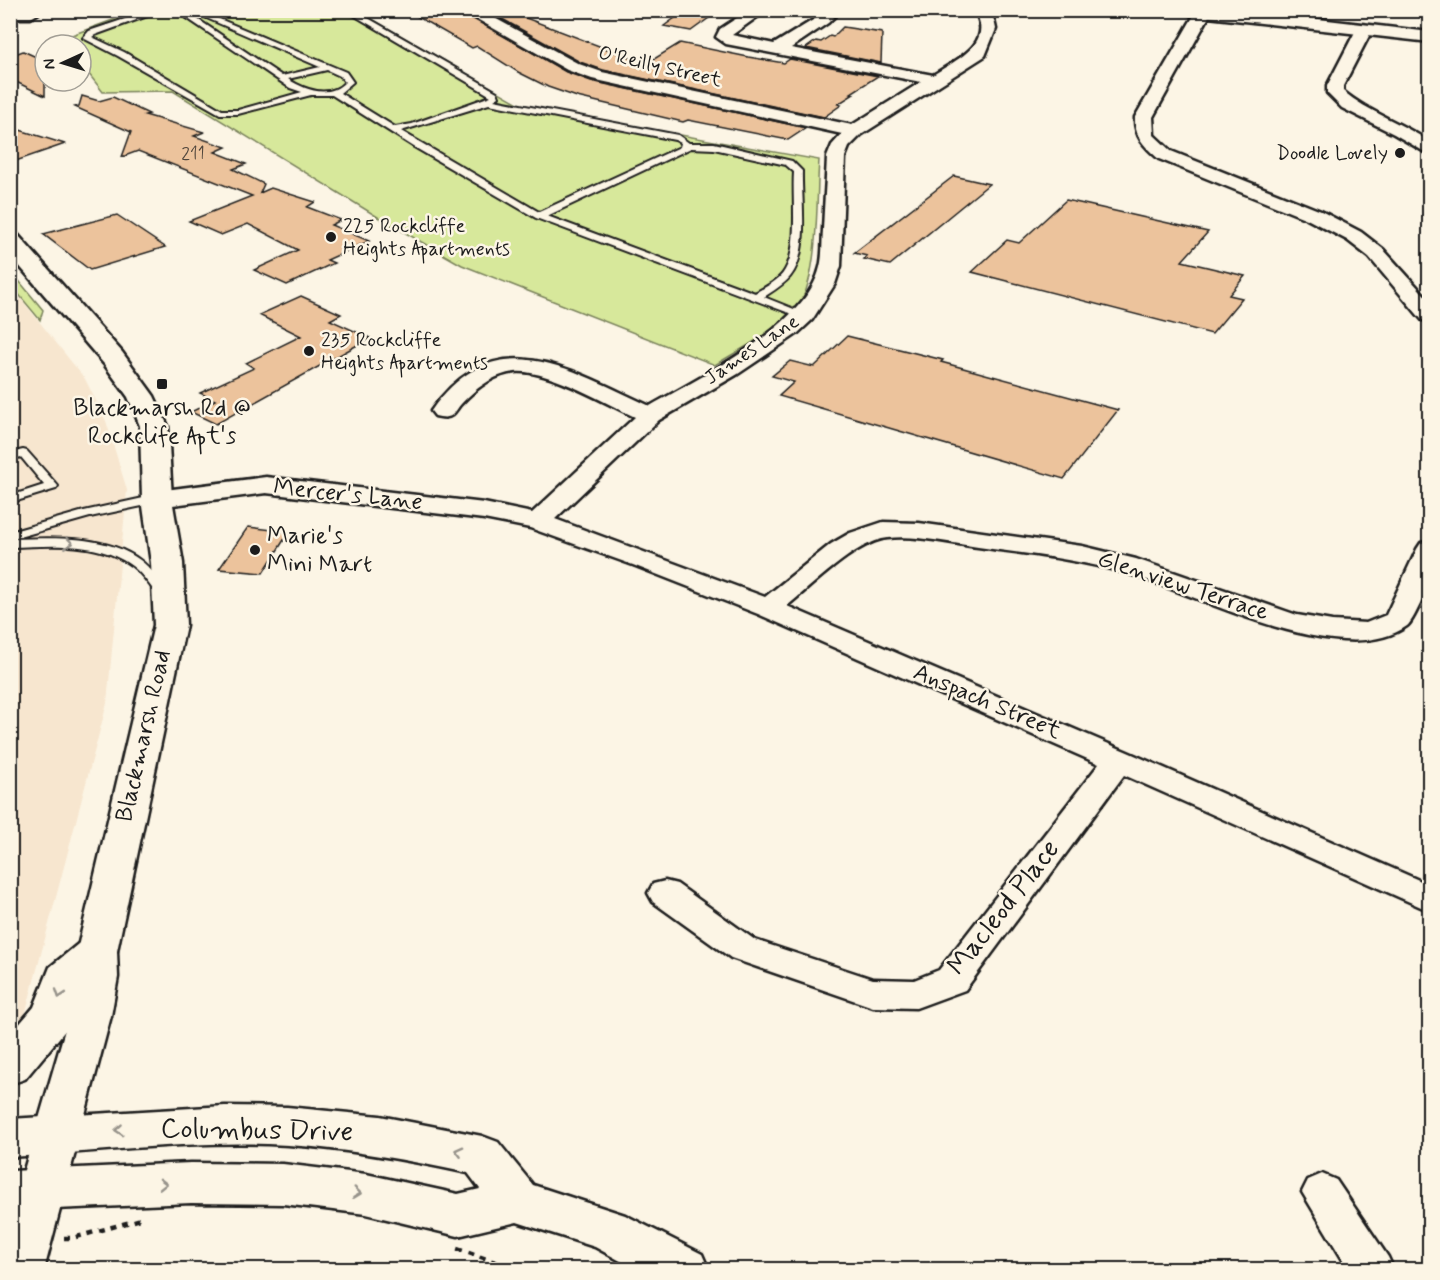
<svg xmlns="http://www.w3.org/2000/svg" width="1440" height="1280" viewBox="0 0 1440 1280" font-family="Mynerve,sans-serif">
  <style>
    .built { fill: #f7e6cf }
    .green { fill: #d7e89b; stroke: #7a825c; stroke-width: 1.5 }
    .building { fill: #ecc39c; stroke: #1c1c1c; stroke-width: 1.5 }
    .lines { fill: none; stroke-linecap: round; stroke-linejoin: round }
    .service-casing { stroke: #1c1c1c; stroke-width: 4 }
    .minor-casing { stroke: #1c1c1c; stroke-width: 5 }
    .tertiary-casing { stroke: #1c1c1c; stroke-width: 5 }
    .secondary-casing { stroke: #1c1c1c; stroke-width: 5 }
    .primary-casing { stroke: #1c1c1c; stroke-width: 5 }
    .path { stroke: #1c1c1c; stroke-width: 4.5; stroke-dasharray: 6 6; stroke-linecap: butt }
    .service { fill: #fcf5e5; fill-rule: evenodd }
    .minor { fill: #fcf5e5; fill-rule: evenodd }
    .tertiary { fill: #fcf5e5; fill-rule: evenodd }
    .secondary { fill: #fcf5e5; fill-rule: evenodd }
    .primary { fill: #fcf5e5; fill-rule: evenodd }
    .oneway { stroke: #97938b }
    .poi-dot { fill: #1c1c1c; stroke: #fcf5e5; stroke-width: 2 }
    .labels { text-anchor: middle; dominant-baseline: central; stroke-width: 5; stroke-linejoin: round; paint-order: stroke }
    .far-number-label { font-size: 18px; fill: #50463c }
    .far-street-label { font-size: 20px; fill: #1c1c1c; stroke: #fcf5e5 }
    .far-poi-label { font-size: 20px; fill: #1c1c1c; stroke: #fcf5e5; text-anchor: start }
    .poi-label { font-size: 24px; fill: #1c1c1c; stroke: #fcf5e5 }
    .street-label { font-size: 24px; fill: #1c1c1c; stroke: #fcf5e5 }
    .near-street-label { font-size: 28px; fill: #1c1c1c; stroke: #fcf5e5 }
  </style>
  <rect width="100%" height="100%" fill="#fcf5e5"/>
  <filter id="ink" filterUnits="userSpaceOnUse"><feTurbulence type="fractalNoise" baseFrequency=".0167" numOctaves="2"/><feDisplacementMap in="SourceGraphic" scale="12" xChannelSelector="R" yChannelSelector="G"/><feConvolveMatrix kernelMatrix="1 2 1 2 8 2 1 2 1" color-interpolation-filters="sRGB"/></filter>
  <g filter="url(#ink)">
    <path class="built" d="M 10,285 L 85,379 L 106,421 L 127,490 L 107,703 L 25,1015 L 11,1027 Z"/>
    <path class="green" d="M 137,11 L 358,11 L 525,107 L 819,160 C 816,198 820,283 795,310 C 774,333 742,348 715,365 L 462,265 L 381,219 L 173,91 L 103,92 L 81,64 L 81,45 L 66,45 L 65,43 L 72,35 Z
      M 10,270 L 43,310 L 40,320 L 11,285 Z"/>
    <path class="building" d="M 451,10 L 459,10 L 566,72 L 591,81 L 806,128 L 788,140 L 688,120 L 683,122 L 577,97 L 548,87 L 518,72 L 477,46 L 472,48 L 418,17 Z
      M 486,10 L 505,10 L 646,64 L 680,43 L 748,57 L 784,63 L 790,59 L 878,76 L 851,93 L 854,94 L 838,104 L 841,105 L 824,117 L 603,70 L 580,62 Z
      M 686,10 L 720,10 L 691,31 L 664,26 Z
      M 843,27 L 882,33 L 881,63 L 806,48 L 816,41 L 821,42 L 830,36 L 833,37 Z
      M 23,51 L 45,61 L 45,96 L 10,79 L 10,56 Z
      M 82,96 L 99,101 L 113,97 L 149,114 L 145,115 L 204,132 L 194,136 L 226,147 L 215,152 L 246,164 L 233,169 L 264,184 L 260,193 L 271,188 L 315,202 L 307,207 L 341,220 L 331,225 L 369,241 L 327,260 L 334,263 L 287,285 L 254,270 L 298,250 L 248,224 L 221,235 L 189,221 L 252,196 L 138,151 L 122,157 L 131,132 L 75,107 L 79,106 Z
      M 10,127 L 65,144 L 10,163 Z
      M 954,176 L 989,184 L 890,265 L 864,259 L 867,256 L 854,253 Z
      M 1066,200 L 1208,232 L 1182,261 L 1245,276 L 1229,295 L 1242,298 L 1212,334 L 972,272 L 1007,240 L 1019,243 Z
      M 117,215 L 165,247 L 90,270 L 43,234 Z
      M 301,296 L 341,314 L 330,320 L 370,338 L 216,424 L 191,412 L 215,400 L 200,393 L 254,368 L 246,363 L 301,336 L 259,315 Z
      M 847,336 L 943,360 L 941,362 L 1118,410 L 1064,479 L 779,396 L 794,382 L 772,376 L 790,361 L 814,367 Z
      M 248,527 L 289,532 L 263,573 L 219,569 Z"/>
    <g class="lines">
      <g class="service-casing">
        <path id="service" d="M 152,10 L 164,10 L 95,35 L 92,37 L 124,52 L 222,110 L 238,110 L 302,92 L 290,88 L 175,10 L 184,10 L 282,76 L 320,67 L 188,10 L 198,10 L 346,72 L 353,82 L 340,93 L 395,127 L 412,124 L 491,96 L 345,10 L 354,10 L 497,92 L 499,97 L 494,100 L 678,135 L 689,143 L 714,143 L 792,161 L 802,171 C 801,201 810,253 790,277 C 783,285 773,291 764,297 L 809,315 L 804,318 L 800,317 L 536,218 L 414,147 L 332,95 L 311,95 L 238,114 L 220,114 L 118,56 L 83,38 L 89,31 ZM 327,70 L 340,76 L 345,82 C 329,99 305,90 288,79 ZM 489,104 L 675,140 L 681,143 L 680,147 L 539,212 L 401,131 ZM 691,148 L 714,149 L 786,165 L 794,172 C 792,199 799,246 785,270 C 779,281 765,287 755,293 L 547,216 Z
          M 23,450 L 27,451 L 58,486 L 56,489 L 10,503 L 10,496 L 44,485 L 21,457 L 10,460 L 10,453 Z
          M 157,495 L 161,496 L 163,499 L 161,502 L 90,517 L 12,539 C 54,538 105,534 140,560 C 151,568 159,581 169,591 L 171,594 L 169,597 L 159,597 C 150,586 143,574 132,566 C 98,540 50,546 10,547 L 10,532 L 84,511 Z"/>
      </g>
      <g class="minor-casing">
        <path id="minor" d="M 10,10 L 37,10 L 39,13 L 31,18 L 10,18 Z
          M 461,10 L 480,10 L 579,64 L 602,72 L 852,125 L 921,82 L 726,44 L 716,37 L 720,29 L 749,10 L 767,10 L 732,35 L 774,44 L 818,17 L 819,10 L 834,10 L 835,16 L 828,23 L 791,48 L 933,75 C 956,60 996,43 974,10 L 989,10 L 994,20 L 996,29 L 985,56 L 861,135 L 849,147 L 845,157 L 841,266 L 835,284 L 812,320 L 797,334 L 738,374 L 659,420 L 555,519 L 765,597 L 831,544 L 850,533 L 883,522 L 919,523 L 1082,546 L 1136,559 L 1297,615 L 1332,621 L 1366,623 L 1386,615 L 1417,549 L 1421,543 L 1430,541 C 1430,553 1430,566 1430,577 C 1429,586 1413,622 1407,626 C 1342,673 1194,592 1126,573 C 1077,559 1027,554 978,547 C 949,543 917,535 888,538 C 856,541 812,586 787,606 L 1130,753 L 1430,885 L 1430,911 L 1124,775 L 965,990 L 916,1008 L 873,1007 L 731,958 L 653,902 L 648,893 L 653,884 L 665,881 L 677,884 L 755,940 L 873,979 L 914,980 L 939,970 L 1099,764 L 758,614 L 633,565 L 530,528 L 484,519 L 266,493 L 157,507 L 148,504 L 144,499 L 148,494 L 157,491 L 266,477 L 484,503 L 532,513 L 635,417 C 605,403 547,369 515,372 C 494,374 475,389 461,404 C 458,407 456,412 452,415 C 447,419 441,417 435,416 L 431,411 C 495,319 572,371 650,406 C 700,377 806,327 820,267 C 823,256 822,242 823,230 C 824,206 826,181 827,157 L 832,145 L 842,134 L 592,79 L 567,70 Z
          M 1197,10 L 1209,10 L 1211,13 L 1153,117 L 1154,135 L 1171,151 L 1321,211 L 1361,232 L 1383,249 L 1430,301 L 1430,321 L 1422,320 L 1369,257 L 1347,240 L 1307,219 L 1159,159 C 1145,147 1134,137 1135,117 Z
          M 1364,25 L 1372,30 L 1343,86 L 1343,91 C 1368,112 1402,123 1430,142 L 1430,155 L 1394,134 L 1342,108 L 1327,93 L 1327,86 L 1356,30 Z
          M 1322,1174 L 1336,1180 L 1388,1257 L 1394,1270 L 1349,1270 L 1302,1192 L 1308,1180 Z"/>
      </g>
      <g class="tertiary-casing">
        <path id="tertiary" d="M 10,233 L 18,235 L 122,352 L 154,396 L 168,426 L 172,499 L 183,563 L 186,625 L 117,951 L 118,977 L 111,1016 L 44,1270 L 10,1270 L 10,1218 L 69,1016 L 76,977 L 77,951 L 154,625 L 151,563 L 142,499 L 140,426 L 128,397 L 104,364 L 10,255 Z"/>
      </g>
      <g class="secondary-casing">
        <path id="secondary" d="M 1182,10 L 1241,10 L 1430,32 L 1430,42 L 1190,15 Z"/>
      </g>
      <g class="primary-casing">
        <path id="primary" d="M 97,936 L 111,940 L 117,951 L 111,962 L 83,986 L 68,1027 L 25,1079 L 10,1084 L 10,1035 L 34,1007 L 50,967 L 83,940 Z
          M 225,1106 L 287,1107 L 380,1116 L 482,1136 L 498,1142 L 533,1185 L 625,1215 L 702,1254 L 709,1270 L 637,1270 L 595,1247 L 517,1222 L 458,1236 L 366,1214 L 283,1204 L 191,1203 L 10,1211 L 10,1171 L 191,1163 L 283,1164 L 366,1174 L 458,1194 L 480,1189 L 468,1173 C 408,1160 349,1149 288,1145 C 199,1139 100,1152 10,1157 L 10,1119 Z"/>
      </g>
      <path class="path" d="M 64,1238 L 73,1238 L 141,1219
        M 457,1249 L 519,1270"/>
      <use href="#service" class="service"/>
      <use href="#minor" class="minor"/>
      <use href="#tertiary" class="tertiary"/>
      <use href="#secondary" class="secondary"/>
      <use href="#primary" class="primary"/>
    </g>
    <defs><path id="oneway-chevron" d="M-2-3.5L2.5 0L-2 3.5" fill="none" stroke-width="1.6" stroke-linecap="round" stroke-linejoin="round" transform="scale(1.5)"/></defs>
    <g class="oneway">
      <use href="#oneway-chevron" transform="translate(69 543) rotate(8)"/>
      <use href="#oneway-chevron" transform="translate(60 994) rotate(109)"/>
      <use href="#oneway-chevron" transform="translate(119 1130) rotate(176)"/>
      <use href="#oneway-chevron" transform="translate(459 1151) rotate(-166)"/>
      <use href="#oneway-chevron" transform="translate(163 1184) rotate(-1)"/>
      <use href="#oneway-chevron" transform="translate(357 1193) rotate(7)"/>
    </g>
  </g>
  <g class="poi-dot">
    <circle cx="1400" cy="153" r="6"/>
    <circle cx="331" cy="237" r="6"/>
    <circle cx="309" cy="351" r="6"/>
    <rect x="156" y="378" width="12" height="12" rx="3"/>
    <circle cx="255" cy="550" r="6"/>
  </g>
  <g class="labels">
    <g class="far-number-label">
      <text x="193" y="154">211</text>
    </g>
    <g class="far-street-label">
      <text transform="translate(660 67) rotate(13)">O'Reilly Street</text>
      <text transform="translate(752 350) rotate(-34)">James Lane</text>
    </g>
    <g class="far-poi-label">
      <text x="1388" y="153" text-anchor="end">Doodle Lovely</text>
      <text x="343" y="226">225 Rockcliffe<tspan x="343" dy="23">Heights Apartments</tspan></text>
      <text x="321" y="340">235 Rockcliffe<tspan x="321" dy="23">Heights Apartments</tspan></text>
    </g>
    <g class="poi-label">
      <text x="162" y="408">Blackmarsh Rd @<tspan x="162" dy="28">Rockclife Apt's</tspan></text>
      <text x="267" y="536" text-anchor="start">Marie's<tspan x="267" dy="28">Mini Mart</tspan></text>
    </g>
    <g class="street-label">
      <text transform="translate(348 495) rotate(6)">Mercer's Lane</text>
      <text transform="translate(1183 586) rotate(18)">Glenview Terrace</text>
      <text transform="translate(987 702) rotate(23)">Anspach Street</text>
      <text transform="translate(144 736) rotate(-77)">Blackmarsh Road</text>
    </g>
    <g class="near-street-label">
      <text transform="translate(1004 908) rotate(-52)">Macleod Place</text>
      <text transform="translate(257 1131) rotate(1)">Columbus Drive</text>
    </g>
  </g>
  <rect width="1440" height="1280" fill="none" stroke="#fcf5e5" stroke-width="36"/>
  <rect x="18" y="18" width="1404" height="1244" fill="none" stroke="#1c1c1c" stroke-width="2" filter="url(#ink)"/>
  <g transform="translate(63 63) rotate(266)"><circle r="28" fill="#fcf5e5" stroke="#a29e95" stroke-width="1.5"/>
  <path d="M0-4.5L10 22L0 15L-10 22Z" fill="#1c1c1c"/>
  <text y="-9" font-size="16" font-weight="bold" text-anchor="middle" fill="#1c1c1c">N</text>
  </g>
</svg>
